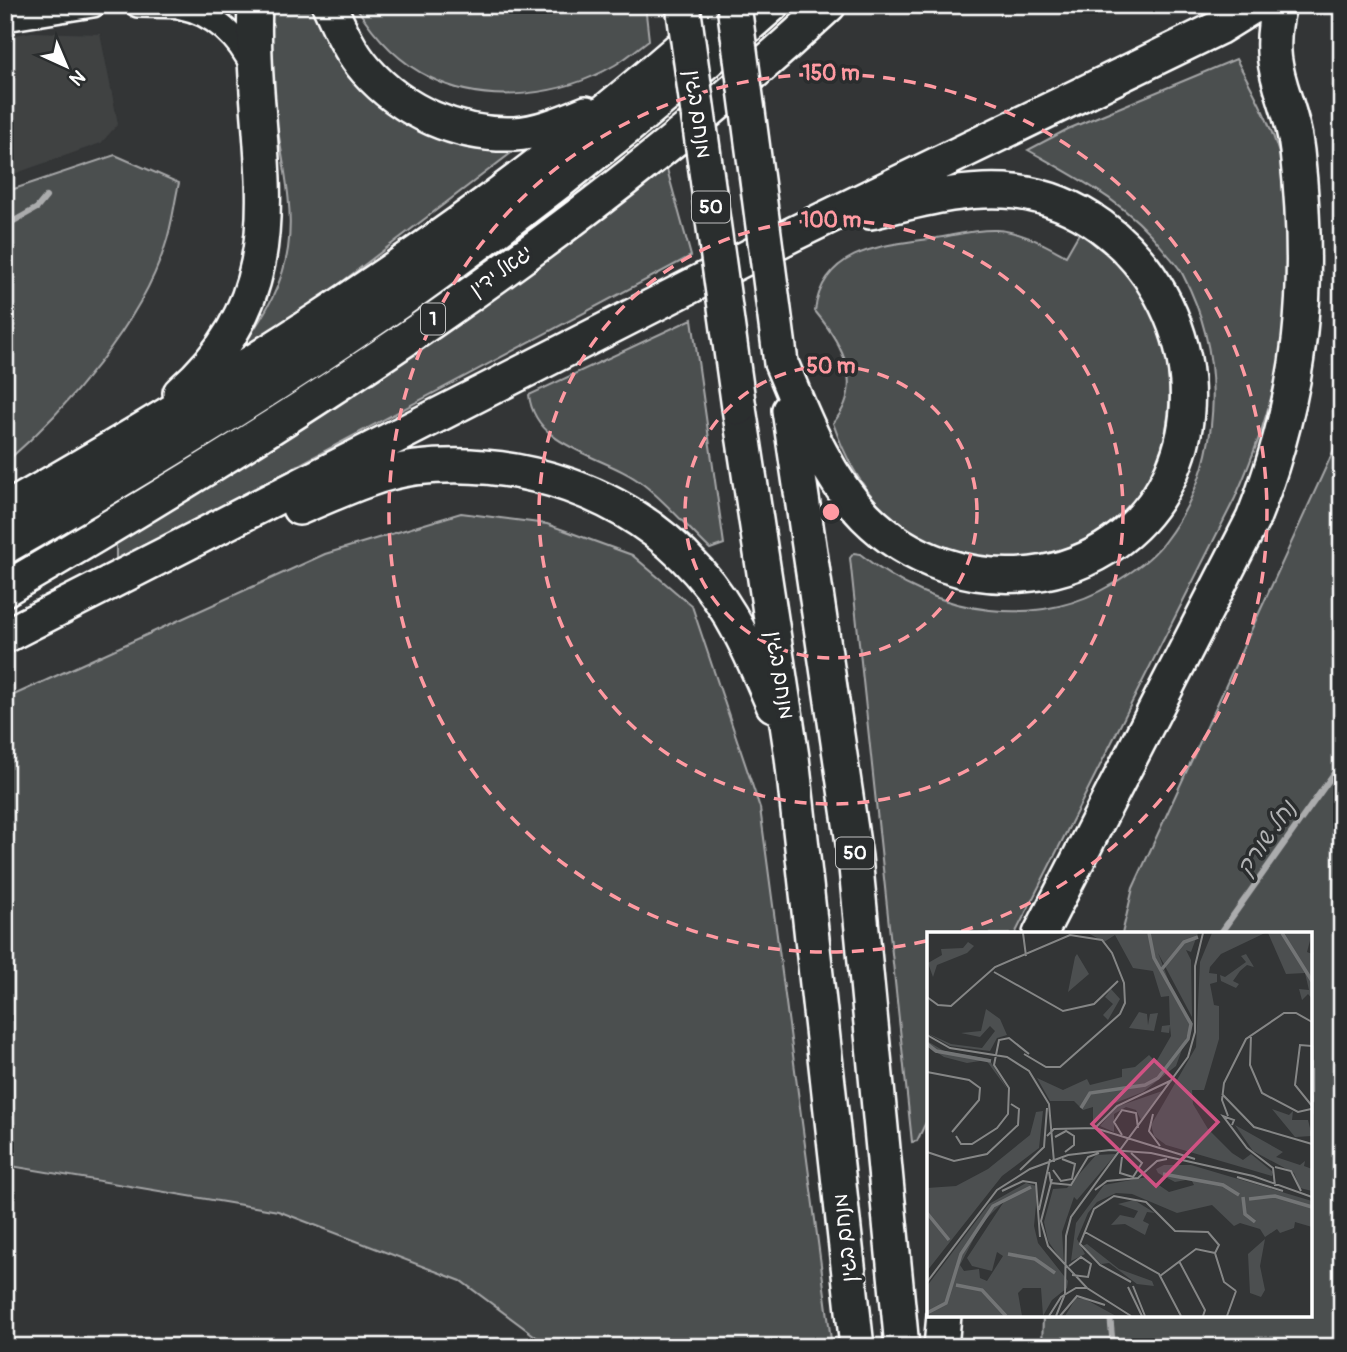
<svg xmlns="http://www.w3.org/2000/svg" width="1347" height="1352" viewBox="0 0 1347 1352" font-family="Pangolin,'Playpen Sans Hebrew',sans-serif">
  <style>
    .built { fill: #404243 }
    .green { fill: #4c4f50; stroke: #a6a7a8; stroke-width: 2 }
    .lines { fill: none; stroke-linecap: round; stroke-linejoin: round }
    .stream { stroke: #abacad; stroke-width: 6 }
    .minor-casing { stroke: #fff; stroke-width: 28 }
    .highway-casing { stroke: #fff; stroke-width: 38 }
    .minor { stroke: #2a2d2e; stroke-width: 23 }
    .highway { stroke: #2a2d2e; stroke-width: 33 }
    .highway-bridge-casing { stroke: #fff; stroke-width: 38; stroke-linecap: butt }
    .highway-bridge { stroke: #2a2d2e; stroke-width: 33 }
    .ring { fill: none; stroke: #ff9aa2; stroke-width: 3.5; stroke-dasharray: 12 9 }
    .labels { text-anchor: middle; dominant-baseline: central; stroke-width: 7; stroke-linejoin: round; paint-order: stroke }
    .shield { fill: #2a2d2e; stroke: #bfc0c0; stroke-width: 2 }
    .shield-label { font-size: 19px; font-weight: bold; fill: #fff }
    .street-label { font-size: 21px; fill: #fff; stroke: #2a2d2e }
    .water-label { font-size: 23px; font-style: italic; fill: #b2b3b4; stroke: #2a2d2e }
    .inset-river { fill: none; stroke: #737576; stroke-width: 3.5 }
    .inset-road { fill: none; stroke: #858686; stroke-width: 2 }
    .view { fill: #d15284; fill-opacity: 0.15; stroke: #d15284; stroke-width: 3.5 }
    .inset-edge { fill: none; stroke: #fff; stroke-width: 3.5 }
    .centre { fill: #ff9aa2; stroke: #2a2d2e; stroke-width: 3.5 }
    .ring-label { font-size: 21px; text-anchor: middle; font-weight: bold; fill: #ff9aa2; stroke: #2a2d2e; stroke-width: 7; stroke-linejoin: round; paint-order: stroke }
  </style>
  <rect width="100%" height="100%" fill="#333536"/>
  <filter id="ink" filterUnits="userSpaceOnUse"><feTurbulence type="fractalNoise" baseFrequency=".0143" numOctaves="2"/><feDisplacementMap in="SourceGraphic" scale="14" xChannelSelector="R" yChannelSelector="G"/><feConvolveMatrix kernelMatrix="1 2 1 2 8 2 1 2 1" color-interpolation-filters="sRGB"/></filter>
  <g filter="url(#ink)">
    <path class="built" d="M 32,32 L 100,34 L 118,124 L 101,143 L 5,177 L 5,37 Z"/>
    <path class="green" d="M 268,5 L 313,5 L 359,81 L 523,144 L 334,288 L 234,357 C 312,257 291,215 273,101 C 268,70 270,37 268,5 Z
      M 355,5 L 645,5 L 649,40 C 638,48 627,58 615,65 C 562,96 487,106 431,78 C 399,63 373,34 355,5 Z
      M 1342,52 L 1342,176 L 1336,79 Z
      M 1236,59 C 1254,92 1272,125 1281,161 C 1287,185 1286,211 1286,235 C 1289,340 1277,403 1235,498 L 1015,934 L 929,934 L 929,1116 L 917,1141 L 912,1142 L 850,558 L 854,553 L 860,554 C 936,616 1042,634 1125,576 C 1139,567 1155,555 1165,541 C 1223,465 1227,359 1183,275 C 1179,266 1170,258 1164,250 C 1126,202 1081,180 1028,150 L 1068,129 Z
      M 115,155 L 179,183 C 174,204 172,226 165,246 C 141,323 65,411 5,463 L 5,192 Z
      M 665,162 L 691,256 L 116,562 L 116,537 L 313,421 Z
      M 1082,228 C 1099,243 1118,257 1133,274 C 1146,288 1165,343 1167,362 C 1181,462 1130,541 1028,558 C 1016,560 1002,564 991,564 C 980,563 966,555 956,552 C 890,529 856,489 833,423 C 865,386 843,345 815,311 C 823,247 886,245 937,238 C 955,235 977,229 996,230 C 1021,231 1044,244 1066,256 Z
      M 692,319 L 724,544 L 710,549 C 688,528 668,504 644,485 C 607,455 535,450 529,395 Z
      M 1342,432 L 1342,1342 L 1311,1341 L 1311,1347 L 1042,1347 L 1043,1315 L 1310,1315 L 1310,934 L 1122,934 L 1133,888 Z
      M 461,513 L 547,524 L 632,555 L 692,606 L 760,808 L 832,1347 L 550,1347 L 461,1281 L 278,1211 L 5,1165 L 5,699 L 325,554 Z"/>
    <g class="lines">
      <path class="stream" d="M 5,226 L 37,208 L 46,197
        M 1220,934 L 1342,762
        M 1110,1315 L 1113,1347"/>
      <g class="minor-casing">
        <path id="minor" d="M 138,5 L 193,6
          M 181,7 C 213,13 240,38 253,68
          M 5,19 L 93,5"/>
      </g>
      <g class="highway-casing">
        <path id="highway" d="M 329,5 C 339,27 350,52 366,70 C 403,112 458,136 514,134 C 538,133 564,122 586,113
          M 781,363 C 803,415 824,474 865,516 C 955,607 1117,595 1172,471 C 1223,355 1142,208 1016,192 C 968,186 916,201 870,212
          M 180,393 C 309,281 248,151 255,5
          M 739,408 L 792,757 L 857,1347
          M 789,410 L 855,857 L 902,1347
          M 299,508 C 335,493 376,473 415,468 C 519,456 628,492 698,571 C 733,610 753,658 773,705
          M 5,510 C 260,364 511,205 728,5
          M 5,547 C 140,470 273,390 400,301 C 529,209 653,110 772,5
          M 5,589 C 295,420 582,236 829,5
          M 5,636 L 793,234 L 1218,28 L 1255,5
          M 1040,934 L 1253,519 C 1303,393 1312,285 1297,151 C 1291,93 1262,73 1279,5
          M 941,1347 L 944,1315"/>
      </g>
      <use href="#minor" class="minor"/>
      <use href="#highway" class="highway"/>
      <g class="highway-bridge-casing">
        <path id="highway-bridge" d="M 683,5 L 739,408
          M 734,5 L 781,363"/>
      </g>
      <use href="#highway-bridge" class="highway-bridge"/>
    </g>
  </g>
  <g class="ring">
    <circle cx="831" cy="512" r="146"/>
    <circle cx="831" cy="512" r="292"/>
    <path d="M926 941A439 439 0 1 1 956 933"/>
  </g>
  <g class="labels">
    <g class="shield">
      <rect x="692" y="191.5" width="38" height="31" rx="5"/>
      <rect x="421" y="303.5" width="24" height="31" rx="5"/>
      <rect x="836" y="837.5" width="38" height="31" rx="5"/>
    </g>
    <g class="shield-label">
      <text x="711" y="207">50</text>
      <text x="433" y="319">1</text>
      <text x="855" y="853">50</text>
    </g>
    <g class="street-label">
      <text transform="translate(698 114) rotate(82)">מנחם בגין</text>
      <text transform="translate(501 271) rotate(-36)">יגאל ידין</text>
      <text transform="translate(780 675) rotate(81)">מנחם בגין</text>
      <text transform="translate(845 1238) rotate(-96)">מנחם בגין</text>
    </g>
    <g class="water-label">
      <text transform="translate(1266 838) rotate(-55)">נחל שורק</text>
    </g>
  </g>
  <g transform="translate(927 932)">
    <rect width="385" height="385" fill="#333536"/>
    <path d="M 161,1 L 271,1 L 264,20 L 259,18 L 264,28 L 265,85 L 231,21 L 248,65 L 265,90 L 249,134 L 216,160 L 183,173 L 166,191 L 166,175 L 156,178 L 147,169 L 123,169 L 110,146 L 136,158 L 160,147 L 163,153 L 195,145 L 195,137 L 208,135 L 222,123 L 229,130 L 244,104 L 243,94 L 242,101 L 234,100 L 235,94 L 243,93 L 242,64 L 234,65 L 226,39 L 206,36 L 188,3 L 177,10 ZM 285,1 L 338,1 L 294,22 L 283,35 L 282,41 L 290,42 L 290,50 L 283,52 L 287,73 L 292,74 L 292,107 L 277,158 L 265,158 L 266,172 L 281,197 L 305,221 L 316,228 L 324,222 L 346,240 L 345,244 L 239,213 L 227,204 L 224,193 L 269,115 L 273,30 ZM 341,1 L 385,1 L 380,20 L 385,22 L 385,67 L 381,62 L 375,68 L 372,57 L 382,58 L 378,41 L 359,42 ZM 41,10 L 47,14 L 40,21 L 10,33 L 6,45 L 1,31 L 15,23 L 14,17 L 36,16 ZM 150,22 L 162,42 L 141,60 L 148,25 ZM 319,22 L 327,35 L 320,33 L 313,39 L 306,49 L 312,52 L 309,56 L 294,49 L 293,43 L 298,45 L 319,30 L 314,24 ZM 184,57 L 193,67 L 181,88 L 176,83 L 186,72 L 178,65 ZM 59,77 L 73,87 L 80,103 L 70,106 L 63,119 L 23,114 L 0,101 L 24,112 L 55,116 L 68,99 L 63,94 L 53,105 L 34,101 L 54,99 ZM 212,80 L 220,82 L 221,93 L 223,82 L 231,81 L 227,99 L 202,96 ZM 0,109 L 17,119 L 62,127 L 81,158 L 59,128 L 40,131 L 17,125 L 0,114 ZM 238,158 L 214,188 L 209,178 L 199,175 L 187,182 L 187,200 L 173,194 L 189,175 ZM 345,177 L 362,183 L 366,179 L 365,188 L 381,188 L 385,204 L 368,205 ZM 116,179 L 112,216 L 75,244 L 0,339 L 0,256 L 29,254 L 61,237 L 103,203 L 109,180 ZM 308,193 L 356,220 L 349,225 L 373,233 L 378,229 L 377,234 L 385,237 L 385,259 L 373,256 L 367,241 L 326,219 ZM 189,222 L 150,268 L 147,265 L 135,300 L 137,332 L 121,309 L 117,290 L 126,257 L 140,256 L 169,223 ZM 237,233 L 264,233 L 385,269 L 385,295 L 368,290 L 367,296 L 353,301 L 350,297 L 338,305 L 333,297 L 313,291 L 307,294 L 285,273 L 250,281 L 205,262 L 189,261 L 170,270 L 161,281 L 150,307 L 158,322 L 144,329 L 149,291 L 177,253 L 220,245 L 242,260 L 267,253 L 264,247 L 248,250 L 231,241 L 229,237 ZM 99,251 L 109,254 L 110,262 L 107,294 L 111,311 L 141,349 L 140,356 L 125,368 L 116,384 L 114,356 L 96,356 L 91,361 L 95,384 L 0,384 L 0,354 L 62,272 ZM 78,268 L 40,326 L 45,334 L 65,339 L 70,320 L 76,324 L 60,349 L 53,346 L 52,337 L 37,339 L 33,333 L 55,291 ZM 207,268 L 228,281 L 220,280 L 216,289 L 222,292 L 218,303 L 198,292 L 184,293 L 193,283 L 207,286 L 211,279 L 191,272 ZM 338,307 L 333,334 L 338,358 L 334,365 L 323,361 L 321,322 ZM 160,312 L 192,337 L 225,349 L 227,354 L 210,352 L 182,331 L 174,332 L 155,314 ZM 149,366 L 158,367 L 189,384 L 138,384 Z" fill="#4c4f50" fill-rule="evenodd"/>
    <path class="inset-river" d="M 355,1 L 385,49M 235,37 L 257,10 L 271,5M 0,112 L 9,119 L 64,129M 154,176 L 163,161 L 218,153 L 231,146 L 261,107 L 264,92 L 227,26 L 222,1M 236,242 L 296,253 L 312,263M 316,265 L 318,282 L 328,290M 322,267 L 348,264 L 385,275M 0,281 L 22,308M 81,322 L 108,327 L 128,341M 29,353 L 55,358 L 79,384M 0,381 L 19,371 L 34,322 L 66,274 L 104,255"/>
    <path class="inset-road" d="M 96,1 L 99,24M 67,40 L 136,79 L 167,72 L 191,49M 0,65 L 11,73 L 24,74 L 68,35 L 143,3 L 175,8 L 185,21 L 197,51 L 198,71 L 193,82 L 133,135 L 119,135 L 97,122M 0,103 L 23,116 L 80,125 L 102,139 L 122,172 L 127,230M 324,103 L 323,133 L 335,161 L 371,180 L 384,177M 385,114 L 373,113 L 368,153 L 385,174M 0,140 L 42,148 L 53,156 L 52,168 L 25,200M 295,162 L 327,195 L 385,212M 226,182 L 222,199 L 233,214M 301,184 L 295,168 L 297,151 L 319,107 L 357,81 L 369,81 L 385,90M 305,193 L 307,188 L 296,184 L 320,216 L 346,236 L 348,254M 168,196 L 190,174 L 245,148M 195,203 L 187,190 L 195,178 L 209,181 L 211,196M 29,204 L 34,212 L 45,212 L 70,196 L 81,182 L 82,156 L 67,133 L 72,108 L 82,106 L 102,122M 120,204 L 127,197 L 168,196 L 268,227M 128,205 L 139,199 L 147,204 L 147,213 L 138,220M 0,220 L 27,229 L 60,222 L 91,193 L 92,177 L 84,172M 195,225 L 193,241 L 206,245 L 215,231 L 204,221M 348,235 L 364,239 L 374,259M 93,238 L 117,215 L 120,176M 126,238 L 134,249 L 145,247 L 148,232 L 135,227M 122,240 L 124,251 L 144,253 L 161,225 L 172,221M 310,245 L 356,259M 125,247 L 114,289 L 121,314 L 160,356 L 204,384M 168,258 L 180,249 L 211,246 L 230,229 L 240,227M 75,259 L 96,249 L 109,251 L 113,305M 112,278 L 123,227M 158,300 L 232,342 L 254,384M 252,329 L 278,378 L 276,384M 142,334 L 154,325 L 164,332 L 161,345 L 145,343M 233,344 L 269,317 L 288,321M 0,350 L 70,258 L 103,237 L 141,223 L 183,218 L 224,221 L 326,244 L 385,265M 204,350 L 173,333 L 153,312 L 167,277 L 187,264 L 219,270 L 248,299 L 281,300 L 292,313 L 288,321 L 297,350 L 309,359M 206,354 L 218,384M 201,355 L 215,384M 122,384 L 134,365 L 149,356 L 160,356M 129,384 L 138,362 L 139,304 L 144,285 L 261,125 L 268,100 L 268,34 L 276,1M 133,384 L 150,364 L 178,373M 300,384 L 309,359"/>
    <path class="view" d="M 227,128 L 291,190 L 229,254 L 165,192 Z"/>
    <rect width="385" height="385" class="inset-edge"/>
  </g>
  <circle cx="831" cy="512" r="10" class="centre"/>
  <g class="ring-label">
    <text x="831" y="80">150 m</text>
    <text x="831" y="227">100 m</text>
    <text x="831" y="373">50 m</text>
  </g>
  <rect width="1347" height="1352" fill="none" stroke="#2a2d2e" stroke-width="28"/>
  <rect x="14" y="14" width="1319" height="1324" fill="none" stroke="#fff" stroke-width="2.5" filter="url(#ink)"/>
  <g transform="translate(66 66) rotate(136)" stroke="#2a2d2e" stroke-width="5" paint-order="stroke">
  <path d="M0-5L12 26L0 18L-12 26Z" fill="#ffffff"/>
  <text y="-10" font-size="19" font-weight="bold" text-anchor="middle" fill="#ffffff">N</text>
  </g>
</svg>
